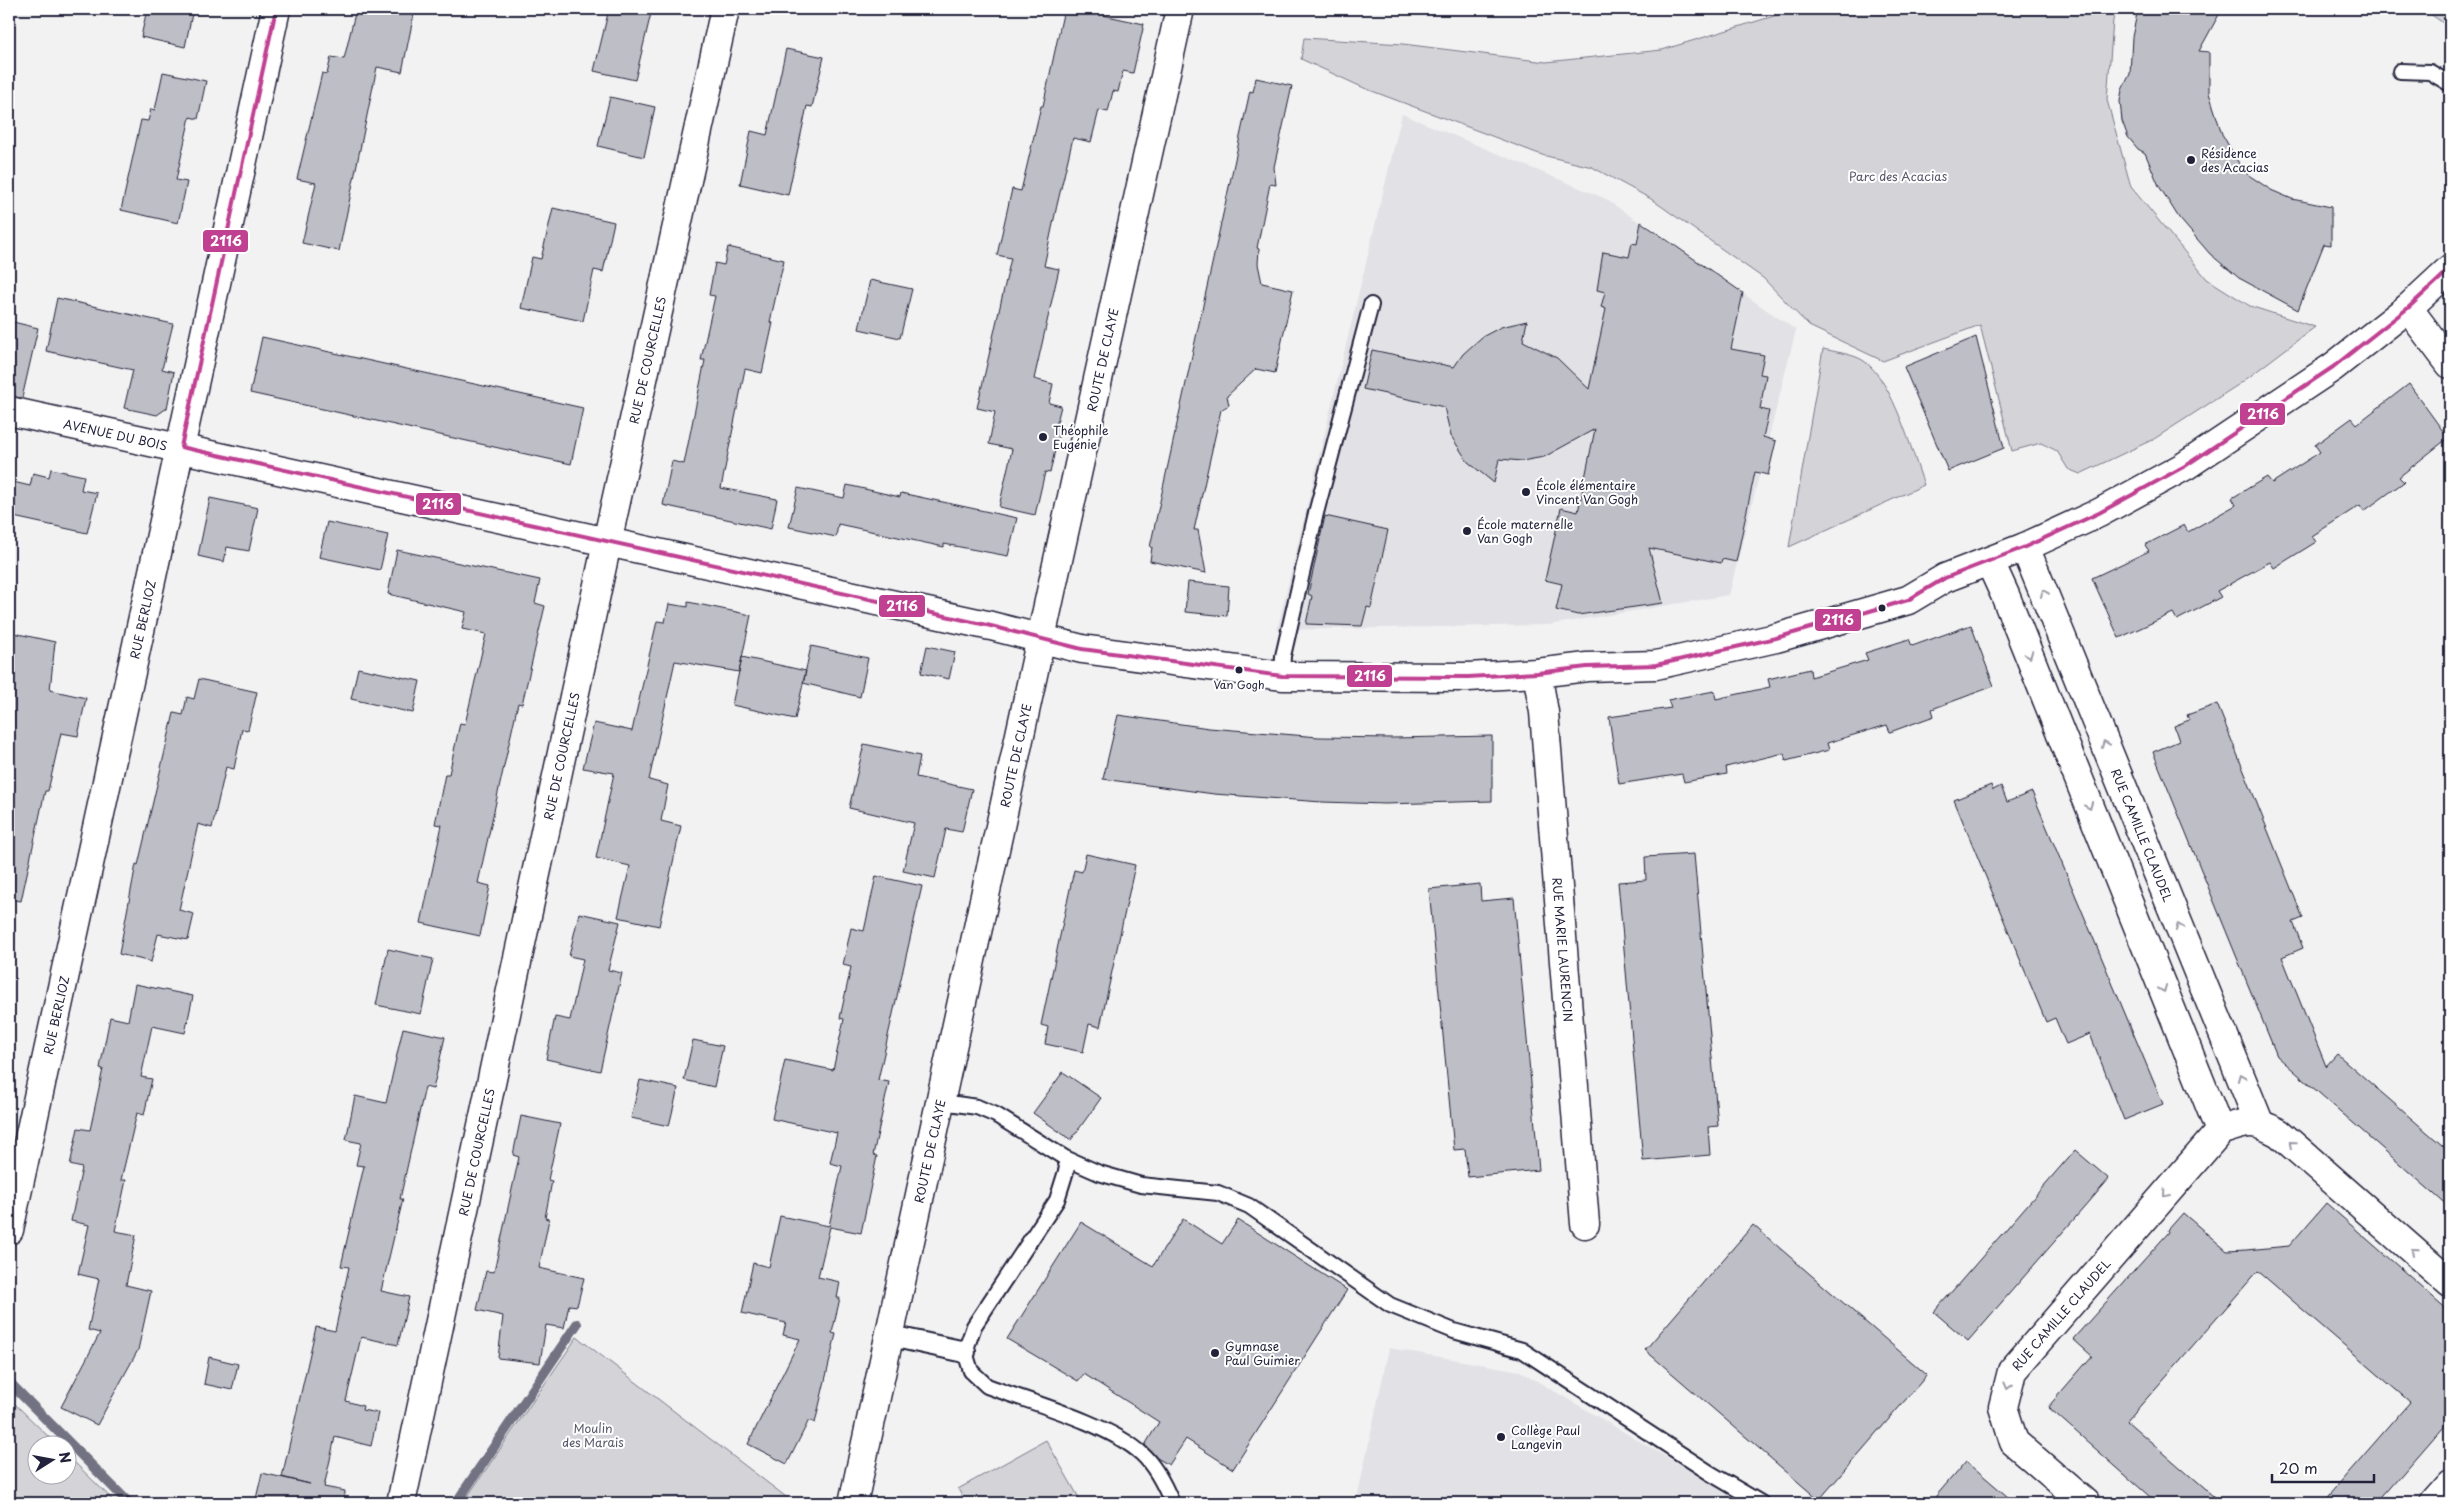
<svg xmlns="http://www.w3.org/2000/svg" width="2459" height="1512" viewBox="0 0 2459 1512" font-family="'Playpen Sans',sans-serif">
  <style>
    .built { fill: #e2e2e6 }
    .green { fill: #d3d3d8; stroke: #7a7a8a }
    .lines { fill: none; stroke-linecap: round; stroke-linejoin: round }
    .stream { stroke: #727282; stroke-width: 10 }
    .building { fill: #bebec6; stroke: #22223b }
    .service-casing { stroke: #22223b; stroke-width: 18 }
    .pedestrian-casing { stroke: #22223b; stroke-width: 24 }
    .minor-casing { stroke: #22223b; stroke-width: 31 }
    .secondary-casing { stroke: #22223b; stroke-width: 31 }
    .service { stroke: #fff; stroke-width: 14 }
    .pedestrian { stroke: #fff; stroke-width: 20 }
    .minor { stroke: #fff; stroke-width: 28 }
    .secondary { stroke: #fff; stroke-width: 28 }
    .bus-1-casing { stroke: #fff; stroke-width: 8 }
    .bus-1 { stroke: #c04192; stroke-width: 4 }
    .oneway { stroke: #9c9ca7 }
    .poi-dot { fill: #22223b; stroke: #fff; stroke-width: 2 }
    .labels { text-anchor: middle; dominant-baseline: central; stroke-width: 4; stroke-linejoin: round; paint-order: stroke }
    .bus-label { font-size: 11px; fill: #22223b; stroke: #fff }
    .poi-label { font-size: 12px; fill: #22223b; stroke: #fff; text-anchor: start }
    .park-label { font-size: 12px; fill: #57576a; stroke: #fff }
    .street-label { font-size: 12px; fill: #22223b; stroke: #fff }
    .line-badge { stroke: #fff; stroke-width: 2 }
    .badge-label { font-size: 14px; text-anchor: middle; font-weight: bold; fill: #fff }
  </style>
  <rect width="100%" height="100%" fill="#f2f2f3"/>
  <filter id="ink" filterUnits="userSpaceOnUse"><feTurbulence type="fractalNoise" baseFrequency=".02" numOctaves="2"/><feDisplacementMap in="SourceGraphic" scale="10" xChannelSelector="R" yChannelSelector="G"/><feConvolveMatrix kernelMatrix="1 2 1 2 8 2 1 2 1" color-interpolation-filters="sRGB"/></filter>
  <g filter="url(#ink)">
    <path class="built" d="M 1402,114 L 1604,198 L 1796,330 L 1729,595 L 1549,625 L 1277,630 Z
      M 1389,1348 L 1520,1371 L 1745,1503 L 1356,1503 Z"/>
    <path class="green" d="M 1797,9 L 2117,9 L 2113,20 L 2107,100 L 2131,187 L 2207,279 L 2250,306 L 2315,327 L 2241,383 L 2154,439 L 2080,474 L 2068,469 L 2057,451 L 2041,443 L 2012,451 L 1980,325 L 1883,361 L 1809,326 L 1763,278 L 1651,199 L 1592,167 L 1542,155 L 1364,88 L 1301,59 L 1304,38 L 1403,44 L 1546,62 L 1662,50 Z
      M 2423,9 L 2447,9 L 2450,11 L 2450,26 L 2449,27 Z
      M 1823,349 C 1835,352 1854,354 1864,361 C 1893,381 1912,452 1924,485 L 1789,547 Z
      M 577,1337 L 794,1503 L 463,1503 Z
      M 9,1398 L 56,1444 L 38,1444 L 38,1474 L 68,1474 L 68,1456 L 116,1503 L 9,1503 Z
      M 1046,1440 L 1082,1503 L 966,1503 L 958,1489 Z"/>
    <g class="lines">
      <path class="stream" d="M 9,1382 L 129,1503
        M 456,1503 L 577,1324"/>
    </g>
    <path class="building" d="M 147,9 L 193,9 L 185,47 L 141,37 Z
      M 356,9 L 415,9 L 402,72 L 377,67 L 339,251 L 302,243 L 316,183 L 297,179 L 322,73 L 327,74 L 331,57 L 344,59 Z
      M 609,9 L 652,9 L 635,80 L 594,71 Z
      M 1064,9 L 1104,9 L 1103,15 L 1144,24 L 1133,73 L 1123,71 L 1118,92 L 1113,91 L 1108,112 L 1099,110 L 1091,142 L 1073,138 L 1057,205 L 1044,266 L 1059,269 L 1034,379 L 1053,384 L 1049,403 L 1061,406 L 1056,426 L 1060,427 L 1050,473 L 1045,472 L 1035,515 L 999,507 L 1012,449 L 989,444 L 995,412 L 977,408 L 1011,258 L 997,255 L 1012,189 L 1021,191 L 1041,106 L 1043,106 Z
      M 2138,9 L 2222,9 L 2199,51 L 2209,52 L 2209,93 L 2222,134 L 2241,167 L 2250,176 L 2271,190 L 2292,199 L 2331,207 L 2331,245 L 2324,244 L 2298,310 L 2239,278 L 2210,254 L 2179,218 L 2159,186 L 2145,153 L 2138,149 L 2128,137 L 2122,121 L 2120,101 L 2122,90 L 2130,74 L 2132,37 Z
      M 786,49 L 824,57 L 812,107 L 807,106 L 788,195 L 740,184 L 751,131 L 767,135 Z
      M 163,72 L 206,81 L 198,119 L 190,117 L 176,180 L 187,182 L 178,223 L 121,210 L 141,120 L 148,121 L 151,109 L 155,110 Z
      M 1256,78 L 1292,86 L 1274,167 L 1276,185 L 1270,184 L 1257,248 L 1259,249 L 1258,264 L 1262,283 L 1293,290 L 1275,373 L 1256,369 L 1227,396 L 1229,405 L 1221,410 L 1194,530 L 1198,530 L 1206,573 L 1150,561 L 1152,547 L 1150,547 L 1250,91 L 1253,92 Z
      M 610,97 L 655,107 L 644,157 L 598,146 Z
      M 553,208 L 614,222 L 603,272 L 594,270 L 583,321 L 521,308 L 532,257 L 541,259 Z
      M 1641,222 L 1743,293 L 1731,349 L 1764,355 L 1760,374 L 1766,375 L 1760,409 L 1769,411 L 1763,437 L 1776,441 L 1768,475 L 1755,472 L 1736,562 L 1722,559 L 1721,563 L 1649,548 L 1663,603 L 1578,615 L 1556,610 L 1562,584 L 1545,580 L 1561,508 L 1578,512 L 1595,429 L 1544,457 L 1522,461 L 1499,459 L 1494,483 L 1468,462 L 1451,436 L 1444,407 L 1363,389 L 1372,350 L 1454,367 L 1463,354 L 1482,337 L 1501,327 L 1527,321 L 1523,341 L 1557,358 L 1589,389 L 1606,309 L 1601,307 L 1605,292 L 1597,290 L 1603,252 L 1629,257 L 1632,243 L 1637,244 Z
      M 728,247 L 784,260 L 770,322 L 773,323 L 762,373 L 745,369 L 721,488 L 777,499 L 771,529 L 663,505 L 672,461 L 684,464 L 705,360 L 701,360 L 715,296 L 709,295 L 715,263 L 724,265 Z
      M 870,280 L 912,289 L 900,338 L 859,329 Z
      M 57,298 L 173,324 L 162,369 L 174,372 L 167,408 L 157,415 L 124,408 L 133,370 L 46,351 Z
      M 9,321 L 38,328 L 22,398 L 9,396 Z
      M 262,337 L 583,408 L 571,464 L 250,393 Z
      M 1976,337 L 2004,448 L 1948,471 L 1904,367 Z
      M 2409,384 L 2448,438 L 2399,477 L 2404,482 L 2364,511 L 2360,505 L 2312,536 L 2316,542 L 2274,568 L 2270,562 L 2217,591 L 2221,597 L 2177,620 L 2173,613 L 2119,638 L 2092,578 L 2149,551 L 2145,545 L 2184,525 L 2188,532 L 2236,505 L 2232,498 L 2267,477 L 2272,483 L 2320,452 L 2315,445 L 2352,418 L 2357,424 Z
      M 51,469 L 84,476 L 81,490 L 97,493 L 87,533 L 9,516 L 9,481 L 30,486 L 33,473 L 49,477 Z
      M 847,485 L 900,497 L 901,493 L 1017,518 L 1008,556 L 944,544 L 944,547 L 838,524 L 836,537 L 789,527 L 798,488 L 844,498 Z
      M 210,498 L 258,508 L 249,551 L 227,547 L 224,562 L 198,556 Z
      M 1325,516 L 1388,530 L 1371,608 L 1367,607 L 1362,626 L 1306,624 L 1312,596 L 1308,594 Z
      M 327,522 L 388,535 L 380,570 L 319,557 Z
      M 397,550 L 540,580 L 535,603 L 545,606 L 522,704 L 518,703 L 478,883 L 490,886 L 480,936 L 421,923 L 442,825 L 435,824 L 445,774 L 449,774 L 460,723 L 465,724 L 486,634 L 462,629 L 466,612 L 388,594 Z
      M 1188,582 L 1229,586 L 1227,616 L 1185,612 Z
      M 688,602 L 751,615 L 739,672 L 675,661 L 649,780 L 668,785 L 661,821 L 681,826 L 659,926 L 618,917 L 630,866 L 596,858 L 614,773 L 583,768 L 594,723 L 632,731 L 657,621 L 665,622 L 669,604 L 688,607 Z
      M 1971,625 L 1994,686 L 1932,709 L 1934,716 L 1890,732 L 1887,725 L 1827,743 L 1829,750 L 1786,761 L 1784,753 L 1726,767 L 1727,774 L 1684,782 L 1682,774 L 1619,784 L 1609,717 L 1671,708 L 1668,700 L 1714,691 L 1716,699 L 1770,687 L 1768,679 L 1810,669 L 1811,677 L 1868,660 L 1865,653 L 1909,639 L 1912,646 Z
      M 9,632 L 55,642 L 50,690 L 86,698 L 78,736 L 61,733 L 48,791 L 45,791 L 21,901 L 9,899 Z
      M 811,646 L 868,658 L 860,697 L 803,683 Z
      M 927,646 L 955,652 L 949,679 L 921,673 Z
      M 742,657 L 806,671 L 795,719 L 732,705 Z
      M 358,668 L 420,681 L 413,713 L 351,699 Z
      M 199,679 L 257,692 L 248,730 L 242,729 L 234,769 L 226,767 L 212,828 L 198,824 L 179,910 L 194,914 L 188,940 L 158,934 L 151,962 L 119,954 L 136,864 L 138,865 L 174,713 L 183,715 L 187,697 L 194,699 Z
      M 2217,704 L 2303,918 L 2293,922 L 2303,948 L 2282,957 L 2326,1066 L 2337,1054 L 2450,1152 L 2450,1208 L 2277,1056 L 2153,752 L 2179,741 L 2174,726 L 2189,720 L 2187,715 Z
      M 1118,715 L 1209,728 L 1319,737 L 1393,738 L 1492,736 L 1492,801 L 1385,804 L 1322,802 L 1214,794 L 1103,779 Z
      M 864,744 L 920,756 L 916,777 L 972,789 L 962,832 L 946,829 L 935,878 L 903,871 L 914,823 L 849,808 Z
      M 1991,785 L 1993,790 L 2001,786 L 2007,802 L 2032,792 L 2163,1104 L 2124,1120 L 2090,1034 L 2066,1044 L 2055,1018 L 2046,1022 L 1954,800 Z
      M 1086,854 L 1135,865 L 1100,1027 L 1089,1024 L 1083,1052 L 1045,1044 L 1048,1027 L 1041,1025 L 1074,870 L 1082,872 Z
      M 1694,854 L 1718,1126 L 1708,1127 L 1710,1155 L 1643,1161 L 1618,882 L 1646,880 L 1645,857 Z
      M 876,876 L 922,886 L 878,1080 L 889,1082 L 873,1155 L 877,1156 L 861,1233 L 830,1227 L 818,1277 L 840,1282 L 837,1298 L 840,1298 L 832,1333 L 836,1334 L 815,1423 L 809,1420 L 787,1464 L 748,1444 L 800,1339 L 783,1335 L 786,1323 L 742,1313 L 753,1263 L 769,1267 L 780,1216 L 829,1226 L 842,1166 L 830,1163 L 837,1133 L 772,1119 L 785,1060 L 833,1070 L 844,1019 L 840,1018 L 851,967 L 843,965 L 851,928 L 864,931 Z
      M 1480,884 L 1481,901 L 1514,898 L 1539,1170 L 1468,1177 L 1465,1149 L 1454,1150 L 1429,889 Z
      M 579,913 L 620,922 L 608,970 L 622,973 L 600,1071 L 546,1059 L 555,1017 L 570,1020 L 583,959 L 569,956 Z
      M 388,949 L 433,959 L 421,1014 L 376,1005 Z
      M 135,984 L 193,996 L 185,1033 L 152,1026 L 141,1077 L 152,1079 L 144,1115 L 137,1113 L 121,1180 L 126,1180 L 115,1231 L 136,1235 L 126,1285 L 151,1291 L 138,1350 L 97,1425 L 61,1407 L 100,1333 L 88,1330 L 99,1279 L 78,1274 L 89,1225 L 71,1221 L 82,1168 L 70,1165 L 78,1128 L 90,1130 L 103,1069 L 100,1068 L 110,1017 L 128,1021 Z
      M 403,1028 L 445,1037 L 433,1089 L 425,1087 L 400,1199 L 403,1199 L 381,1291 L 409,1297 L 398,1345 L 361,1337 L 346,1401 L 363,1406 L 362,1410 L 378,1413 L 371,1446 L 335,1437 L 324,1487 L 345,1491 L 344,1503 L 255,1503 L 262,1473 L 310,1484 L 282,1477 L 316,1327 L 335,1331 L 349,1267 L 341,1266 L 364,1166 L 356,1165 L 361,1143 L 346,1140 L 355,1096 L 386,1103 Z
      M 693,1040 L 723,1046 L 714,1087 L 684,1080 Z
      M 1063,1072 L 1101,1098 L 1071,1140 L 1033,1113 Z
      M 640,1080 L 678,1088 L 669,1126 L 631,1118 Z
      M 521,1116 L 560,1124 L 548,1180 L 552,1181 L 545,1218 L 549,1219 L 539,1268 L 584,1278 L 577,1306 L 569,1305 L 564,1328 L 546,1325 L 540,1363 L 498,1358 L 503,1316 L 477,1310 L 486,1271 L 494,1272 L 519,1157 L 513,1155 Z
      M 2075,1150 L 2109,1179 L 1968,1341 L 1934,1312 Z
      M 2326,1203 L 2450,1312 L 2450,1419 L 2377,1503 L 2322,1503 L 2410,1402 L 2258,1271 L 2127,1421 L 2221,1503 L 2157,1503 L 2048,1407 L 2092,1356 L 2073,1339 L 2169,1232 L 2168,1230 L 2183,1213 L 2227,1251 L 2246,1250 L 2289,1246 Z
      M 1183,1219 L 1222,1244 L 1238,1220 L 1347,1290 L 1233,1469 L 1186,1439 L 1169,1465 L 1157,1458 L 1145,1445 L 1159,1422 L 1084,1374 L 1078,1381 L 1007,1339 L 1081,1222 L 1153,1266 Z
      M 1753,1225 L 1927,1375 L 1819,1500 L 1645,1350 Z
      M 209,1357 L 238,1364 L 232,1390 L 204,1384 Z
      M 1966,1461 L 2015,1503 L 1930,1503 Z"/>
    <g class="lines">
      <g class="service-casing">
        <path id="service" d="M 2400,71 L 2430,72 L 2450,84
          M 1282,676 L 1283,656 L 1316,513 L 1371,305
          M 942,1102 L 977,1107 L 996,1115 L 1065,1158 L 1067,1168 L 1057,1200 L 974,1326 L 965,1352 L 971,1371 L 987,1386 C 1030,1402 1110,1424 1142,1454 C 1156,1467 1165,1486 1172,1503
          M 1065,1158 L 1099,1173 L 1141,1185 L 1218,1193 L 1249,1206 L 1390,1305 L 1454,1331 L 1522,1350 L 1710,1473 L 1761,1503"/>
      </g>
      <g class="pedestrian-casing">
        <path id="pedestrian" d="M 891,1336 L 965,1352"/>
      </g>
      <g class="minor-casing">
        <g id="minor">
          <path d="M 2408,308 L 2450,364"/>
          <path id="s1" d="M 9,411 L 991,626 L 1082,649 L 1282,676 L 1468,677 L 1537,673 L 1587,667 L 1656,665 L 1776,638 L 1908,600 L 1945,578 L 2025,547 L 2099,513 L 2185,466 L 2333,367 L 2408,308 L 2450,269"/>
          <path id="s2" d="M 2025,547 L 2259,1122"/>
          <path d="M 1990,562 L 2005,595 L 2220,1131"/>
          <path id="s3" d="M 1537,673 L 1544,712 L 1585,1224"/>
          <path id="s4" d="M 9,1230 L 276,9"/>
          <path id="s5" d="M 401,1503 L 613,515 L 725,9"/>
          <path id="s6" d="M 2085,1503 L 2014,1442 L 2003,1407 L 2012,1371 L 2220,1131 C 2248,1121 2253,1119 2279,1133 L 2450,1283"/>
          <path d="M 2434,1503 L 2450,1485"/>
        </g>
      </g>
      <g class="secondary-casing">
        <g id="secondary">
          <path id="s7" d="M 853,1503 L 1054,578 L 1180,9"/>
        </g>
      </g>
      <use href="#service" class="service"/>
      <use href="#pedestrian" class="pedestrian"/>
      <use href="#minor" class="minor"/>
      <use href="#secondary" class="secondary"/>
      <g class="bus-1-casing">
        <path id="bus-1" d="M 276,9 L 181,447 L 991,626 L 1082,649 L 1282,676 L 1468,677 L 1537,673 L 1587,667 L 1656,665 L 1776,638 L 1908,600 L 1945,578 L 2025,547 L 2099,513 L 2185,466 L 2333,367 L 2408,308 L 2450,269"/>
      </g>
      <use href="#bus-1" class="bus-1"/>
    </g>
    <defs><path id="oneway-chevron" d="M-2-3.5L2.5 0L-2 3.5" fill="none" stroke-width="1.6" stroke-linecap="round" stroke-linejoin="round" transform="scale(1.25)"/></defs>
    <g class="oneway">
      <use href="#oneway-chevron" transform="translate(2044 593) rotate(-112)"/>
      <use href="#oneway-chevron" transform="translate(2029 655) rotate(69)"/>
      <use href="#oneway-chevron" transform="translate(2105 744) rotate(-112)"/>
      <use href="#oneway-chevron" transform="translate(2089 806) rotate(68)"/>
      <use href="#oneway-chevron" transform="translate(2179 927) rotate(-112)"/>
      <use href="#oneway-chevron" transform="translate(2163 989) rotate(68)"/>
      <use href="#oneway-chevron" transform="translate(2241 1077) rotate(-112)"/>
      <use href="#oneway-chevron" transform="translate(2292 1144) rotate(-139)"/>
      <use href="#oneway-chevron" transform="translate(2166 1194) rotate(131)"/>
      <use href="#oneway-chevron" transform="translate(2414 1251) rotate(-139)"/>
      <use href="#oneway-chevron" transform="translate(2008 1386) rotate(104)"/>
    </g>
  </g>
  <g class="poi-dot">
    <circle cx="2191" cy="160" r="5"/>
    <circle cx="1043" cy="437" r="5"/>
    <circle cx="1526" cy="492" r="5"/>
    <circle cx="1467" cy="531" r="5"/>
    <circle cx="1882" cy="608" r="4.5"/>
    <circle cx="1239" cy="670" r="4.5"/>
    <circle cx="1215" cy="1353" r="5"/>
    <circle cx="1501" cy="1437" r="5"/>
  </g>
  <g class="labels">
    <g class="bus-label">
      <text x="1239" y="684">Van Gogh</text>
    </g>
    <g class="poi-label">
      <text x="2201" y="153">Résidence<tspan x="2201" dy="14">des Acacias</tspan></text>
      <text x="1053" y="430">Théophile<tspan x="1053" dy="14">Eugénie</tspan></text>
      <text x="1536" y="485">École élémentaire<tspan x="1536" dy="14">Vincent Van Gogh</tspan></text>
      <text x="1477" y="524">École maternelle<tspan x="1477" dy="14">Van Gogh</tspan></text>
      <text x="1225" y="1346">Gymnase<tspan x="1225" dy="14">Paul Guimier</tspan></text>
      <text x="1511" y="1430">Collège Paul<tspan x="1511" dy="14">Langevin</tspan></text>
    </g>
    <g class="park-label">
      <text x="1898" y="176">Parc des Acacias</text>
      <text x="593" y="1428">Moulin<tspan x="593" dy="14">des Marais</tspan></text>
    </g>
    <g class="street-label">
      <text stroke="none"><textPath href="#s5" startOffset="1169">RUE DE COURCELLES</textPath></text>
      <text stroke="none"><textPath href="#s7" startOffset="1170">ROUTE DE CLAYE</textPath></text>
      <text stroke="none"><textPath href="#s1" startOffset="109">AVENUE DU BOIS</textPath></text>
      <text stroke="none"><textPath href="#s4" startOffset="625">RUE BERLIOZ</textPath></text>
      <text stroke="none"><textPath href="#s5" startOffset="764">RUE DE COURCELLES</textPath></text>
      <text stroke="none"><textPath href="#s7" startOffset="765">ROUTE DE CLAYE</textPath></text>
      <text stroke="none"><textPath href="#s2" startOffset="311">RUE CAMILLE CLAUDEL</textPath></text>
      <text stroke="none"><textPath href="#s3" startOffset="278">RUE MARIE LAURENCIN</textPath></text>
      <text stroke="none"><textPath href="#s4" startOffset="220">RUE BERLIOZ</textPath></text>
      <text stroke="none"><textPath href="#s5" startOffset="359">RUE DE COURCELLES</textPath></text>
      <text stroke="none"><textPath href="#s7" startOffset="360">ROUTE DE CLAYE</textPath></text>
      <text stroke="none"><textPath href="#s6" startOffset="242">RUE CAMILLE CLAUDEL</textPath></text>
    </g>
  </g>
  <g class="line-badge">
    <rect x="202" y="229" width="47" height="24" rx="5" fill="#c04192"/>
    <rect x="2239" y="402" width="47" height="24" rx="5" fill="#c04192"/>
    <rect x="415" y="492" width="47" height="24" rx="5" fill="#c04192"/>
    <rect x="878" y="594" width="48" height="24" rx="5" fill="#c04192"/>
    <rect x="1814" y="608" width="48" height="24" rx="5" fill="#c04192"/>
    <rect x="1346" y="664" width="47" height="24" rx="5" fill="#c04192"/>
  </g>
  <g class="badge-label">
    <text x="226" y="246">2116</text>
    <text x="2263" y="419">2116</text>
    <text x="438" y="509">2116</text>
    <text x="902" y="611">2116</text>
    <text x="1838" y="625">2116</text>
    <text x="1370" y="681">2116</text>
  </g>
  <rect width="2459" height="1512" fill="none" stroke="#fff" stroke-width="30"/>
  <rect x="15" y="15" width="2429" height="1482" fill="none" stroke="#22223b" stroke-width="2" filter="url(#ink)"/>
  <g transform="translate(52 1460) rotate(79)"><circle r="24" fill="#ffffff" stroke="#a7a7b1"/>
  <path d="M0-4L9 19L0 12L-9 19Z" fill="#22223b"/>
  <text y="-8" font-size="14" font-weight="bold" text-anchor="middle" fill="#22223b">N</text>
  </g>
  <path d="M2272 1474v8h102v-8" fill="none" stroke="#22223b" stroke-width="2.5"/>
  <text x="2279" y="1474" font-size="15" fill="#22223b" stroke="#ffffff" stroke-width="4" paint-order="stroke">20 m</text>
</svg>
